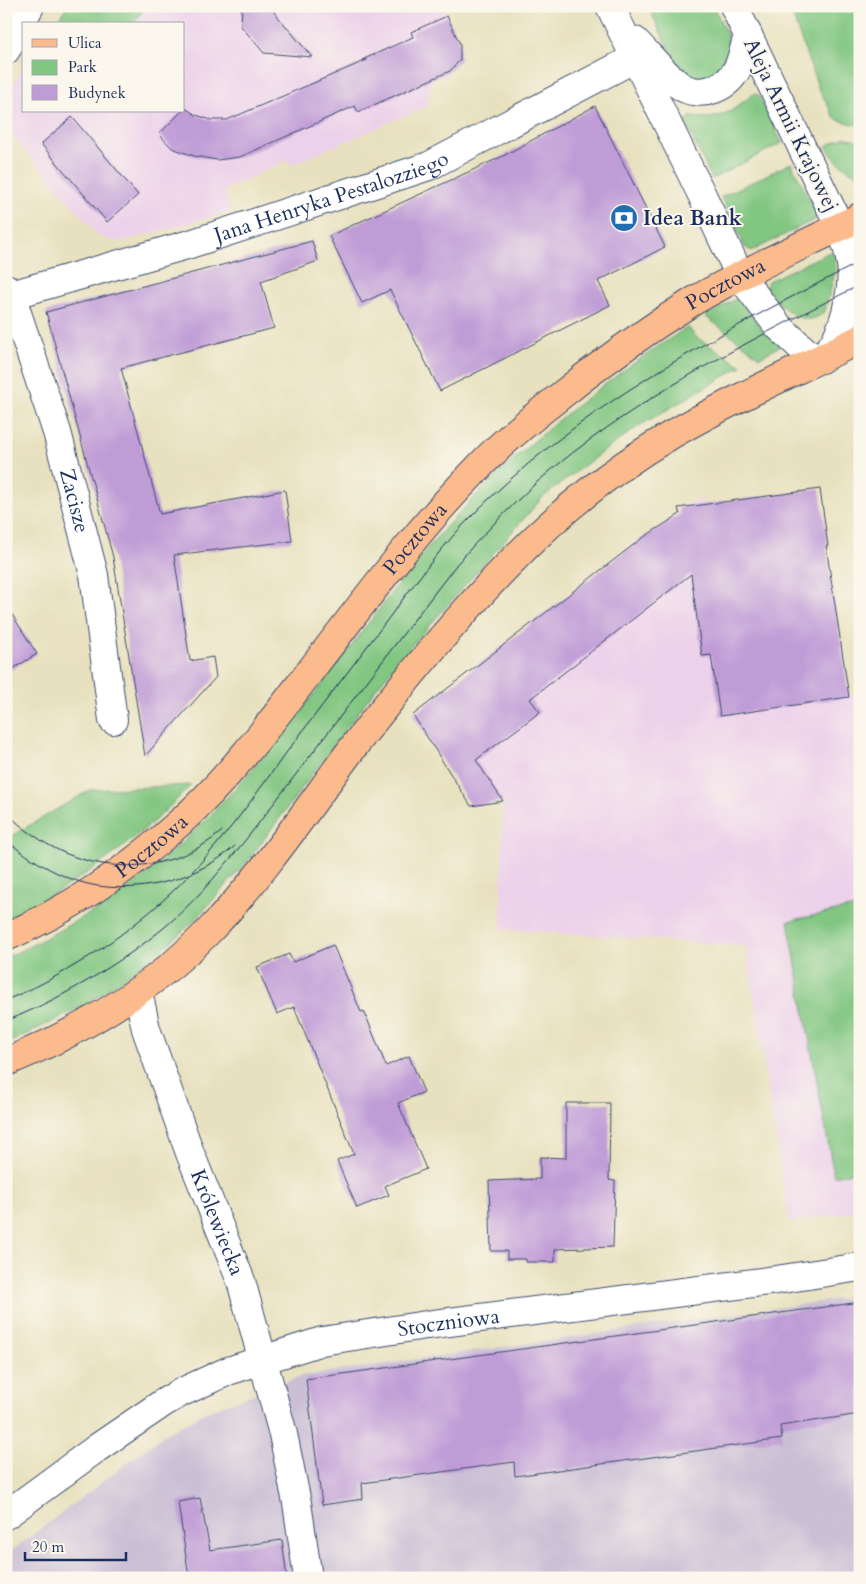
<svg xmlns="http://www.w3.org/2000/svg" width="866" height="1584" viewBox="0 0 866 1584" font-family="Cardo,serif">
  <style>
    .built { fill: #ecd1ea }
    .industrial { fill: #cbbfd5 }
    .green { fill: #81c681; stroke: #4e7a70 }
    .building { fill: #c09cd7 }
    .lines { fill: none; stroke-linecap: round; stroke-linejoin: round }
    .minor-casing { stroke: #3a4a6d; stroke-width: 30 }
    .major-casing { stroke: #3a4a6d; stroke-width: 30 }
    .minor { stroke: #fff; stroke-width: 28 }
    .major { stroke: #fbbb8d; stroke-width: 28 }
    .tram { stroke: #1b2f5e; stroke-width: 1 }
    .labels { text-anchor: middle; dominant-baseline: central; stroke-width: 4; stroke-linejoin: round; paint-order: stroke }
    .street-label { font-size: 21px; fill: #1b2f5e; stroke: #fbf7ec }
    .poi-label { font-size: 21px; font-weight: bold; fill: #1b2f5e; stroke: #fbf7ec; text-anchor: start }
  </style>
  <rect width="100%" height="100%" fill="#fbf7ec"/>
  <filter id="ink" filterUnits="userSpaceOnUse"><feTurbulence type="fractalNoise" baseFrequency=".02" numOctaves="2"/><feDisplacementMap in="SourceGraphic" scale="10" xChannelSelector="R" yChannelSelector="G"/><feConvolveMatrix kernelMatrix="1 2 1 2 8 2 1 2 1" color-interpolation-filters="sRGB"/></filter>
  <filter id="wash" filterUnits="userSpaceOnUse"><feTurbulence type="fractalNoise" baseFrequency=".0096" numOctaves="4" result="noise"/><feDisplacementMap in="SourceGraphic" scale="20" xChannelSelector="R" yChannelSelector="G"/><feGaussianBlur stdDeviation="1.12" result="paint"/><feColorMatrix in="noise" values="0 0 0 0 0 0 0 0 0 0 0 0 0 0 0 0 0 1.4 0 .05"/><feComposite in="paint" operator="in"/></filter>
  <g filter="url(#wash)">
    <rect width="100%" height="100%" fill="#e8e1bf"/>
    <path class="built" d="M 145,6 L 443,6 L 460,44 L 460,60 L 450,71 L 432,79 L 427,106 L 291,165 L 288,160 L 224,190 L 231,212 L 122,241 L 113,241 L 104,239 L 98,235 L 8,130 L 6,126 L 6,99 L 24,64 L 24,111 L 184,111 L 184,24 L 134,24 Z
      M 820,489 L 828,546 L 819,547 L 831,642 L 842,639 L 849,696 L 860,695 L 860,1211 L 789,1222 L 746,946 L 501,929 L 503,802 L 471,806 L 413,715 L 641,539 L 680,514 L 678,509 L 702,499 L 704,505 Z"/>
    <path class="industrial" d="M 860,1296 L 860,1578 L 6,1578 L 6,1555 L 164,1435 L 208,1411 L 301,1376 Z"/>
    <path class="green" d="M 67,6 L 145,6 L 134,24 L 64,24 L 58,21 Z
      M 648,6 L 713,6 L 727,34 L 730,48 L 725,66 L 710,78 L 692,78 L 675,62 Z
      M 789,6 L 860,6 L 860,126 L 835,119 L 818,87 Z
      M 755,93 L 759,96 L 782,143 L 712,179 L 685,122 L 690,117 L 709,118 L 718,116 L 731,111 Z
      M 845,137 L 860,141 L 860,176 C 845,170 834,160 826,146 Z
      M 791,163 L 816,211 L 816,219 L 752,251 L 745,247 L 721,197 Z
      M 830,252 L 835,254 L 836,269 L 825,311 C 805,333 779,305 766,288 L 768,281 Z
      M 736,299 L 740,299 L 762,330 L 771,334 L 780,346 L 760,357 L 705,316 Z
      M 688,327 L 696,337 L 742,366 L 639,426 L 598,455 L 543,497 L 407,651 L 374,691 L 247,862 L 195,920 L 164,948 L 125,978 L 82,1007 L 6,1044 L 6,957 C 26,949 46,938 65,927 C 85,916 107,905 125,891 C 213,824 282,736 349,649 C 375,615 401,579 430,545 C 505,459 592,388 688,327 Z
      M 191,785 C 139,840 75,886 6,919 L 6,839 L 90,790 Z
      M 860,906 L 860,1171 L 834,1176 L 788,921 Z"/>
    <g id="blocks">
      <path class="building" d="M 242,6 L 269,6 L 312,57 L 264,53 L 241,26 Z
        M 447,16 L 460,44 L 460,60 L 450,71 L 358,112 L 355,106 L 240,157 L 217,160 L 194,156 L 172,148 L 159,134 L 182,111 L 184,111 L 185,108 L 196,115 L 211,120 L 227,120 L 367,60 L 362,60 L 413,37 L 411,32 Z
        M 595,106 L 665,247 L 598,281 L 610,305 L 440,391 L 390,290 L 362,303 L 329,236 L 501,157 Z
        M 72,117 L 138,195 L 107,222 L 41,144 Z
        M 312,241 L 318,261 L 261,281 L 274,328 L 121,368 L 160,514 L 285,490 L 292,541 L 174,555 L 190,661 L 213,657 L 216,677 L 145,756 L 113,557 L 46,312 Z
        M 820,489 L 828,546 L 826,546 L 849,697 L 720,716 L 711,655 L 702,656 L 691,574 L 530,699 L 540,712 L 476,760 L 503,801 L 471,806 L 413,715 L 641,539 L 680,514 L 678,508 Z
        M 6,605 L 37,654 L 6,673 Z
        M 333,945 L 361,1012 L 364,1011 L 386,1066 L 409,1056 L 424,1092 L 398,1103 L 426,1169 L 385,1186 L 389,1195 L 357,1208 L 337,1161 L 354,1154 L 294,1007 L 277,1014 L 257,967 L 289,954 L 293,962 Z
        M 566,1103 L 610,1103 L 609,1180 L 615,1181 L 613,1247 L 555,1249 L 555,1262 L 526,1262 L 526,1259 L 507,1259 L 507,1251 L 491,1251 L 489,1181 L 540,1179 L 540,1157 L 566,1158 Z
        M 860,1302 L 860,1414 L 780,1426 L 782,1439 L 515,1476 L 514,1462 L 362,1483 L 363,1499 L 322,1505 L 306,1379 Z
        M 200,1498 L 210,1550 L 282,1540 L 287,1578 L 189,1578 L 178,1502 Z"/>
    </g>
  </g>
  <g filter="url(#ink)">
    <use href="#blocks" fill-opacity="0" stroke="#3a4a6d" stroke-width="1"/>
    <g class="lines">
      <g class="minor-casing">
        <g id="minor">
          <path d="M 610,6 L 701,193 L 740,276 L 778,326 L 806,352 L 821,359 C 827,352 834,345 837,337 C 846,319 854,284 851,264 C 849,251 845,239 840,227 L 734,6"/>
          <path d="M 635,41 C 649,55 663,73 679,85 C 700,100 730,88 739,65 C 743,55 745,45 748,35"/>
          <path d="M 6,50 L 30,6"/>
          <path id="s1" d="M 6,288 L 11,295 L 57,432 L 94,575 L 113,720"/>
          <path id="s2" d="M 11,295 L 190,244 L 429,166 L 635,58"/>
          <path id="s3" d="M 138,991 L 146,1029 L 190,1153 L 241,1281 L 283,1434 L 297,1503 L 308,1578"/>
          <path id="s4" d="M 6,1515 L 97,1448 L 163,1403 L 182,1392 L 228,1371 L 322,1341 L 426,1325 L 776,1280 L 860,1267"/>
        </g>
      </g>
      <g class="major-casing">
        <g id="major">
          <path id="s5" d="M 6,937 C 68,910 127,870 177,825 C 229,779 272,721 314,666 C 366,599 417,530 477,469 C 500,444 527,422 554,401 C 598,365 644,332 692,302 C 746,270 804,245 860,217"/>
          <path d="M 6,1062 C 80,1032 150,990 207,933 C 260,879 303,815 348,754 C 398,689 450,625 507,566 C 555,516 611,470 671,435 C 732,399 797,371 860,339"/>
        </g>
      </g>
      <use href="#minor" class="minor"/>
      <use href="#major" class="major"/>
      <path class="tram" d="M 6,811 C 14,821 24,829 35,836 C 89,876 170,877 222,831
        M 6,840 C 32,861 65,881 98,886 C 145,893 199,878 235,846
        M 6,1000 C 71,974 142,925 190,874 C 225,838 254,797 283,757 C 318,711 353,665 388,619 C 412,587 436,554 463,525 C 574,408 718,334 860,262
        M 6,1021 C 59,1000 122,963 166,926 C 199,898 228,862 255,828 L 456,565 C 481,536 508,509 536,483 C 628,402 750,340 860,285"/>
    </g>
  </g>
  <defs>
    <g id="bank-disc" transform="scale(1.4375)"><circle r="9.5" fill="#1f6fb2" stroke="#fbf7ec"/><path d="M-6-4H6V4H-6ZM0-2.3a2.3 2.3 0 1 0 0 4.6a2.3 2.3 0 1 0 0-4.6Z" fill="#fff"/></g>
  </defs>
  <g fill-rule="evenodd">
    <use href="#bank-disc" x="624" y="218"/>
  </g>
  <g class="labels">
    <g class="street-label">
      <text transform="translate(791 125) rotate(64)">Aleja Armii Krajowej</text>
      <text stroke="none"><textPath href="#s2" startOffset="335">Jana Henryka Pestalozziego</textPath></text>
      <text stroke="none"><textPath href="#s5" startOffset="982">Pocztowa</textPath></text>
      <text stroke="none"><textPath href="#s1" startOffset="224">Zacisze</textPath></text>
      <text stroke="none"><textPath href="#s5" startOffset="578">Pocztowa</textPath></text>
      <text stroke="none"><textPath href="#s5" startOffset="172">Pocztowa</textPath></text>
      <text stroke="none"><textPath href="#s3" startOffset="245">Królewiecka</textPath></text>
      <text stroke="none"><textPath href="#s4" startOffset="492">Stoczniowa</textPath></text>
    </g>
    <g class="poi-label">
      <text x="643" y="218">Idea Bank</text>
    </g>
  </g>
  <rect width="866" height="1584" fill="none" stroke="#fbf7ec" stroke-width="25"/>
  <rect x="22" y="22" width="162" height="90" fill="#fbf7ec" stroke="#a1a7b3"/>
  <rect x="32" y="39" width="25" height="8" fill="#fbbb8d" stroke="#a1a7b3"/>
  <text x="68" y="48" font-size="15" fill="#1b2f5e">Ulica</text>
  <rect x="32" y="60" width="25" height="15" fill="#81c681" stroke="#a1a7b3"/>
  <text x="68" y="72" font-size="15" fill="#1b2f5e">Park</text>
  <rect x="32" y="85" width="25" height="15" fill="#c09cd7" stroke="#a1a7b3"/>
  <text x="68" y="98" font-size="15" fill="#1b2f5e">Budynek</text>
  <path d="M25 1552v8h101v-8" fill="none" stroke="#1b2f5e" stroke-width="2.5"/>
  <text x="32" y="1552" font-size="15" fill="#1b2f5e" stroke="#fbf7ec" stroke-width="4" paint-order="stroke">20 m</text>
</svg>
